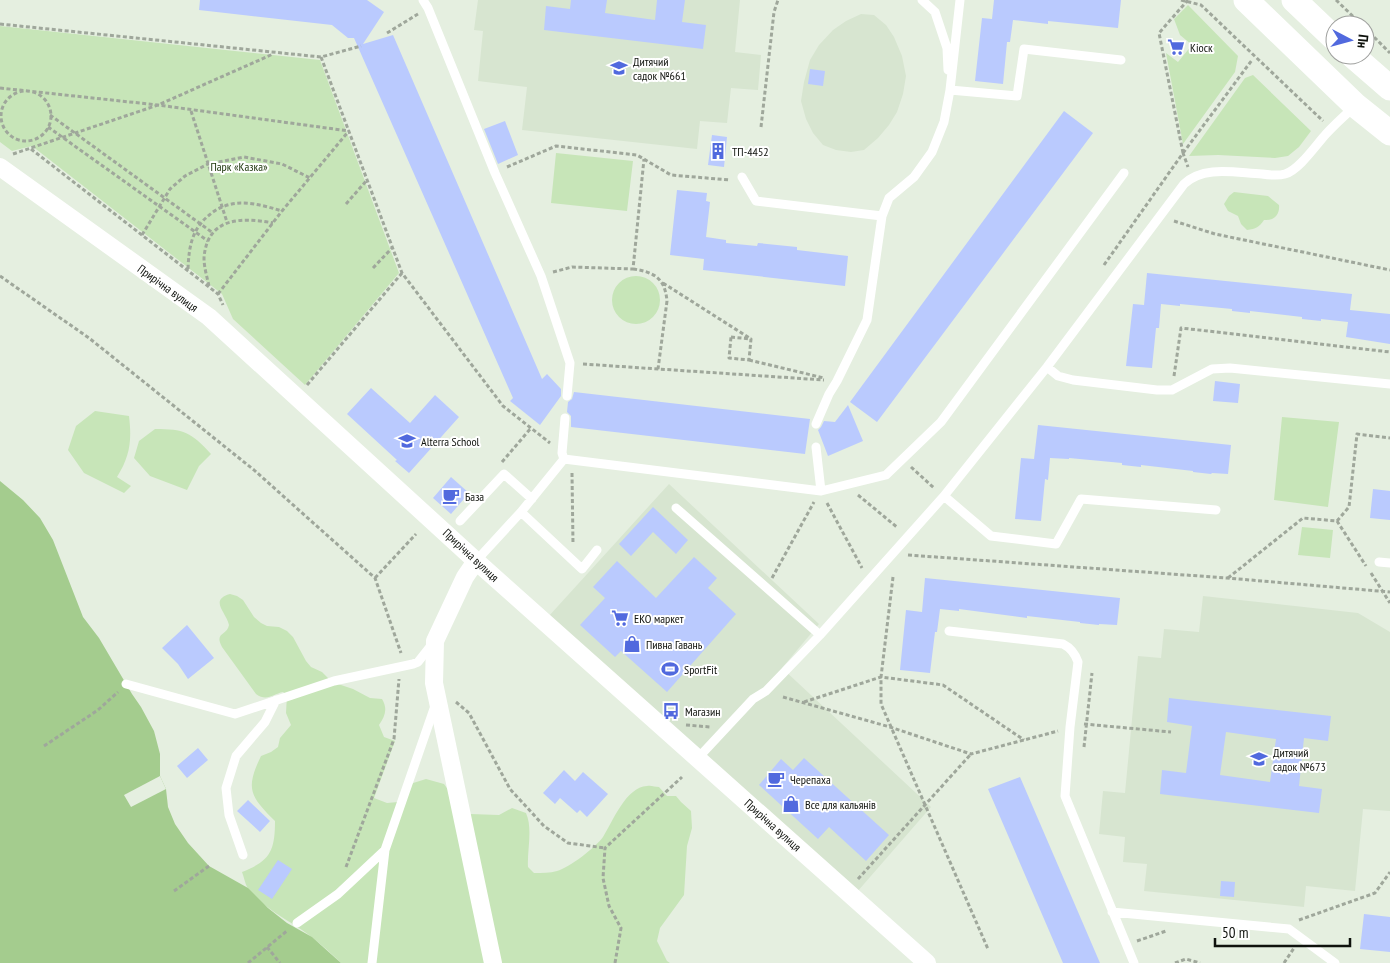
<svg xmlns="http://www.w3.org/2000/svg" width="1390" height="963" viewBox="0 0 1390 963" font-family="'PT Sans Narrow',sans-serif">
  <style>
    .built { fill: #d7e5d0 }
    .green { fill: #c7e5b8 }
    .water { fill: #a4cc8e }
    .pier { fill: #e5efe0 }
    .building { fill: #bacafe; fill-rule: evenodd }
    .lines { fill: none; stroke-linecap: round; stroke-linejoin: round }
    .path { stroke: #9fa79b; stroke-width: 3; stroke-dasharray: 4 2.5; stroke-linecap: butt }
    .lane { stroke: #fff; stroke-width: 9 }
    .street { stroke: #fff; stroke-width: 18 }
    .secondary { stroke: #fff; stroke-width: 25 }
    .labels { text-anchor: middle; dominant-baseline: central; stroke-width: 4; stroke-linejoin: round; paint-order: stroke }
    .poi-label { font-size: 12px; fill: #0f120d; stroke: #fff; text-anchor: start }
    .park-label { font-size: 12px; fill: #1a3308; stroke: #fff }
    .street-label { font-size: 12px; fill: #0f120d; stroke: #fff }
  </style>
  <rect width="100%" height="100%" fill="#e5efe0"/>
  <path class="built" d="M 478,0 L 740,0 L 735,52 L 761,55 L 758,90 L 731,88 L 727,123 L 700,121 L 697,149 L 522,130 L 527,87 L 478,81 L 483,31 L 474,30 Z
    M 861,14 L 874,15 L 886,25 L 894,37 L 902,56 L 906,76 L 903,94 L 897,112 L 889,125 L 878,138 L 864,150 L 851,152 L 836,150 L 823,145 L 813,133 L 806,119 L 801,101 L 804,82 L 810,60 L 819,45 L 833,30 L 846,21 Z
    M 669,484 L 819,624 L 782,668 L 931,807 L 857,892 L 548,617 Z
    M 1203,596 L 1358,613 L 1390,632 L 1390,811 L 1363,809 L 1355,891 L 1306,886 L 1304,907 L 1144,891 L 1147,864 L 1123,862 L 1125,837 L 1099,834 L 1103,791 L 1125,793 L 1138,656 L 1161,658 L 1164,629 L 1199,632 Z"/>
  <path class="green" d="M 1188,5 L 1238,56 L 1235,72 L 1183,144 L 1166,53 L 1178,62 L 1192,45 L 1180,35 L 1174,19 Z
    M 0,26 L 320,60 L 399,273 L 305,385 L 233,319 L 222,294 L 32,146 L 12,151 L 0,142 Z
    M 1253,75 L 1311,131 L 1299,147 L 1288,156 L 1275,158 L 1218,155 L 1189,156 L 1245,78 Z
    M 556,153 L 633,161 L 627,211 L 551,203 Z
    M 1234,192 L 1268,196 L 1279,205 C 1280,215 1274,221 1264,220 C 1259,227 1256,229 1247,230 L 1241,224 L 1238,216 L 1228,211 L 1224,204 L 1229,196 Z
    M612 300a24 24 0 1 1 48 0a24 24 0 1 1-48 0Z
    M 95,411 L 129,416 C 132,441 130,456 117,477 L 131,486 L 124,493 L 84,473 L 68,450 L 76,426 Z
    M 1282,417 L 1339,422 L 1328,507 L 1274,500 Z
    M 155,429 C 184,429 191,432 211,454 L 199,466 L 187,490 L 150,476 L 134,458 L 139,441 Z
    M 1302,527 L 1333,530 L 1330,558 L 1298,555 Z
    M 230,594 L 237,596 L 243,600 L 254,617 L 261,623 L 267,626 L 279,627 L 287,631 L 293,637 L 306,661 L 311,667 L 322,672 L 332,682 L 353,689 L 370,698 L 382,699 C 388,709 385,716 379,725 L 384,737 L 395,741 L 374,798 L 387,803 L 398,802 L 410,784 L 426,779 L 444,784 L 454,798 L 470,814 L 499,815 L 512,808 L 526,813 C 533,829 527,850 528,867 L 534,873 C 542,873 550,873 557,871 C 569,868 596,847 603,837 C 613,821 626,787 647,786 C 651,785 655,787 659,787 L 667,796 L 676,796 L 681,802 L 691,811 L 692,828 L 687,846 L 684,895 L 660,928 L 657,941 L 667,961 L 670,963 L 341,963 C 328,950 312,936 296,926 C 283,918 255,901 247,887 C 245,883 244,877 242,872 C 270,861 275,851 275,821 C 250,796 245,789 261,756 L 271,752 L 278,747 L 280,738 L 291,725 L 286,713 L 287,695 L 283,692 C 273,694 267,702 256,694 L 222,647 C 214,632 227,636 229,625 C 226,612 209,600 230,594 Z"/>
  <path class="water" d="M 0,481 L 23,500 L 40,518 L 53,540 L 83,617 L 99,638 L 132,694 L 141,707 L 154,731 L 160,754 L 160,776 L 166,789 L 168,807 L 175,824 L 188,843 L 209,866 L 248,888 L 268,908 L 287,923 L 312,937 L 341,963 L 0,963 Z"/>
  <path class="pier" d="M 160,776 L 166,789 L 131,807 L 124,795 Z"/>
  <path class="building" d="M 200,0 L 367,0 L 384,12 L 363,44 L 393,35 L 542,379 L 547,374 L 561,389 L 561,396 L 540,425 L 510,401 L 513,398 L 354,38 L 348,38 L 332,25 L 199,10 Z
    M 571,0 L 607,0 L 605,13 L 655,20 L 657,0 L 685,0 L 682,22 L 706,25 L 703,49 L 544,30 L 546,6 L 570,9 Z
    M 994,0 L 1121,0 L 1118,28 L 1048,21 L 1048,24 L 1013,20 L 1010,42 L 1007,42 L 1003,84 L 975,81 L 982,18 L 992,19 Z
    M 810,69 L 825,71 L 823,86 L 808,84 Z
    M 1064,111 L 1093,133 L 877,422 L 850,402 Z
    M 505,121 L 518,155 L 498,164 L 484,129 Z
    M 712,135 L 727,137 L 724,167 L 708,165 Z
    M 677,190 L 707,193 L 706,201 L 710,202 L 706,237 L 726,240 L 726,243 L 757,246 L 758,243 L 797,247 L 797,250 L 848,256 L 845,286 L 703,270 L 704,259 L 670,255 Z
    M 1147,273 L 1352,294 L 1350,310 L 1390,314 L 1390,344 L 1346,337 L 1348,322 L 1321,319 L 1321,321 L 1302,319 L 1302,317 L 1250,311 L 1250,313 L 1232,311 L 1232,309 L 1180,304 L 1180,306 L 1161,304 L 1159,328 L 1156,328 L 1152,368 L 1126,366 L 1133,304 L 1144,305 Z
    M 1215,381 L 1240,384 L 1238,403 L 1213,401 Z
    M 371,388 L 410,423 L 435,395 L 459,417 L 409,473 L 395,461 L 397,460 L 347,414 Z
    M 574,392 L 810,419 L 805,454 L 571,427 L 571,416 L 567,412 L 568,402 L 572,399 Z
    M 848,405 L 863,441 L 828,456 L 818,430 L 821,427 L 824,421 L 835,422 Z
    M 1038,425 L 1231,445 L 1228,474 L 1212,473 L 1211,474 L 1193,472 L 1193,471 L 1141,465 L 1141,467 L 1122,465 L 1122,463 L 1069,458 L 1069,459 L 1050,458 L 1048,480 L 1045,479 L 1041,521 L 1015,519 L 1021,458 L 1034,459 Z
    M 451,477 L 469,493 L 451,514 L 433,498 Z
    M 1373,489 L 1390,491 L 1390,520 L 1370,518 Z
    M 653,507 L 688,540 L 676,554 L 653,532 L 631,556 L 619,544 Z
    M 694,557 L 717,578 L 708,588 L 736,614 L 667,692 L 621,651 L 615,657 L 580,625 L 605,598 L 593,587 L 617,561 L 656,598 Z
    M 925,578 L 1120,598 L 1117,625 L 1099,624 L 1099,625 L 1080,623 L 1080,622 L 1027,616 L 1027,618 L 959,609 L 959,611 L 940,609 L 937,632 L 935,632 L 930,673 L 900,670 L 906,610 L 922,612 Z
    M 187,625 L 214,658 L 188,679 L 178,664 L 162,648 Z
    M 1169,698 L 1331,716 L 1328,741 L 1304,738 L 1299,786 L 1322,789 L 1319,813 L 1160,794 L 1162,770 L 1186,773 L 1192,726 L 1167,722 ZM 1226,732 L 1276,739 L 1270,782 L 1220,775 Z
    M 198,748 L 208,760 L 187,778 L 177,766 Z
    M 804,758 L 889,835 L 866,861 L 829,827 L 818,839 L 759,785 L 781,759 L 793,770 Z
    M 564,770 L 575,781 L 583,772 L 608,794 L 587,817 L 580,810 L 577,813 L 560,798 L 555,804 L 543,793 Z
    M 1020,777 L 1054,856 L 1100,963 L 1063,963 L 988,789 Z
    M 248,800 L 270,821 L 260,832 L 237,811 Z
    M 278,860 L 292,869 L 272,899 L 258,890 Z
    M 1221,881 L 1235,882 L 1234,897 L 1220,896 Z
    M 1364,914 L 1390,917 L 1390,952 L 1360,949 Z"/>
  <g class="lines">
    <path class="path" d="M 1181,0 L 1201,5 L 1323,121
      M 1336,0 L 1362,25
      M 0,24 L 321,57 L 361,46
      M 1365,28 L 1390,53
      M 387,33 L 418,14
      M 321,57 L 402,273 L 503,406 L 550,443
      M 0,88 L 158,105 L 349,131
      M1 116a25 25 0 1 1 50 0a25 25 0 1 1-50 0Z
      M 191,111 L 227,222
      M 50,115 L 213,233
      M 48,127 L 208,241
      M 761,127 L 774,12 L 778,0
      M 31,149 L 218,294 L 223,305
      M 1183,153 L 1159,33 L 1187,1 L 1186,0
      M 1183,153 L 1252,60
      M 13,154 L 158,105 L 273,54
      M 507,167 L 556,146 L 637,155 L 671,175 L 730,180
      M 346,204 L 367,180
      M 1174,221 L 1215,234 L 1390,270
      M 142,235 L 170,189 L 185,176 L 208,164 L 244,157 L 282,164 L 310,178
      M 1104,265 L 1183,153 L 1188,167
      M 373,268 L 392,248
      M 188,269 C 189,243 193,225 216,210 C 223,206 232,203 241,203 C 255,203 269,207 282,211
      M 633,269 C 654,272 665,278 667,301 L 658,369
      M 553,272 L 572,267 L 633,269 L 644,159
      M 0,276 L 89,338 L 254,470 L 375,578 L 401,653
      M 663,283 L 751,339
      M 209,286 C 207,277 204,267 204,258 C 207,217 242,217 273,223
      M 218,294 L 282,211 L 348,132
      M 731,337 L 751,339 L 749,360 L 729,358 Z
      M 749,360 L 824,378
      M 583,364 L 824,380
      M 1174,376 L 1181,328 L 1390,352
      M 307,385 L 402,273
      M 502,462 L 531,428
      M 911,467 L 934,488
      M 572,473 L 573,544
      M 858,495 L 898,528
      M 827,503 L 862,568
      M 1337,521 L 1349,507 L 1357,434 L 1390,438
      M 908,555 L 1227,578 L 1390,592
      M 1371,573 L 1390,603
      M 893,577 L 881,677 L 881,704 L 988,949
      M 375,578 L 416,534
      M 772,578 L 814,502
      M 1228,578 L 1303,518 L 1337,521 L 1366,566
      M 783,697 L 890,727 L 971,754 L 1058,731
      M 456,702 L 469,713 L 510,789 L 544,826 L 568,843 L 605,848
      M 804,702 L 881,677 L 943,685 L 1024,740
      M 1084,724 L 1171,732
      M 686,725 L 710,727
      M 44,746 L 98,710 L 118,692
      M 1084,747 L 1092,673
      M 346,867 L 394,739 L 399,679
      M 858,879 L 971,754
      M 174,891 L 209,866
      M 1299,920 L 1375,893 L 1390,872
      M 1137,941 L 1166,931
      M 267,947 L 280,963
      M 248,963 L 288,930
      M 615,963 L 621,928 L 609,906 L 603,878 L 605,848 L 682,777
      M 1175,963 L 1186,959 L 1200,963
      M 1284,963 L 1294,948"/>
    <path class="lane" d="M 423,0 L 428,8 L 495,173 L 541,276 L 570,363 L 567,396
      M 922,0 L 935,12 L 947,48 L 948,70
      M 950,90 L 1017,96 L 1024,49 L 1121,60
      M 742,177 L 756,201 L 882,216
      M 1047,367 L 1058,376 L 1073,380 L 1157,390 L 1172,390 L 1212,369 L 1230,368 L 1390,384
      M 816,424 L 829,394 L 837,381 L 867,320 L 882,216 L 889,198 L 914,177 L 932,152 L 944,122 L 950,90 L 960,0
      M 816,447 L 821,491
      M 564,459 L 821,491 L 886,475 L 941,422 L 1124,173
      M 564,459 L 562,453 L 565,418
      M 944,496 L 991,536 L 1056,544 L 1081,499 L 1216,510
      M 676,508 L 820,635
      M 521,512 L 582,569 L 597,550
      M 460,521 L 504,474 L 532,499
      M 476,561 L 521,512 L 564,459
      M 1379,562 L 1390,563
      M 949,631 L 1063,644 C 1071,648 1075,653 1078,662 L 1070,727 L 1065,796 L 1134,963
      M 126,684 L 235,714 L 334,681 L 413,664 L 418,662 L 433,643
      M 698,758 L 753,699 L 766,691 L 820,635 L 944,496 L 1047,367 L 1184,184 C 1204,165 1236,173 1262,174 C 1269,175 1278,176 1285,174 C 1299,170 1316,145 1326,134 C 1335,124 1344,116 1354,107
      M 243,855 L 229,815 L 226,788 L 236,756 L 265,722 L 276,700
      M 1112,912 L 1289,929 L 1335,963
      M 297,923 L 338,894 L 385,850
      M 372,963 L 385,850 L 436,703"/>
    <path class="street" d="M 0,167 L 209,317 L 476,561 L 927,963
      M 476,561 L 465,577 L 435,641 L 434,683 L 493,963"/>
    <path class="secondary" d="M 1246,0 L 1355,105 L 1390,133
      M 1294,0 L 1335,39
      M 1352,55 L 1390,88"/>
  </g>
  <defs>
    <g id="supermarket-bare" transform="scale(1.35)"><path d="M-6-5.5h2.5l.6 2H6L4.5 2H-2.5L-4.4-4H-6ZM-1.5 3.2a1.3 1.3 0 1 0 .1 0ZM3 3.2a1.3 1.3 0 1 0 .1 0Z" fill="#5169de" stroke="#fff" stroke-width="2.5" paint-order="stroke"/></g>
    <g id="school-bare" transform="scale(1.35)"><path d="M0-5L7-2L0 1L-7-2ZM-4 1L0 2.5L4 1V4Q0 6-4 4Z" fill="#5169de" stroke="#fff" stroke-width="2.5" paint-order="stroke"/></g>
    <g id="building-bare" transform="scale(1.35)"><path d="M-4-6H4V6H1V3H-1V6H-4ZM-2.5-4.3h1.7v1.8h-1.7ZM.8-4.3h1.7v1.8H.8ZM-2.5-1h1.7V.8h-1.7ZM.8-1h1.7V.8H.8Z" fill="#5169de" stroke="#fff" stroke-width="2.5" paint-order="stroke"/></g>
    <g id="cafe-bare" transform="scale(1.35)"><path d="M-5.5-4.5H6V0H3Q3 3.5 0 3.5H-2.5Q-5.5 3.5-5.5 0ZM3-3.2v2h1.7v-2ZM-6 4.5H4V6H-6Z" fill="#5169de" stroke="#fff" stroke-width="2.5" paint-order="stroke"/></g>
    <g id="shop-bare" transform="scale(1.35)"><path d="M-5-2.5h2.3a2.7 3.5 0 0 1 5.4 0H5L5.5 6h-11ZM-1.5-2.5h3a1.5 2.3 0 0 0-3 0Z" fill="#5169de" stroke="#fff" stroke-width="2.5" paint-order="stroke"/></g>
    <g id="stadium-bare" transform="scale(1.35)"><path d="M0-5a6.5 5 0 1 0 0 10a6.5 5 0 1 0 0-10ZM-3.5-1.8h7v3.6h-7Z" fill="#5169de" stroke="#fff" stroke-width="2.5" paint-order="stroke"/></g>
    <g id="bus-bare" transform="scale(1.35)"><path d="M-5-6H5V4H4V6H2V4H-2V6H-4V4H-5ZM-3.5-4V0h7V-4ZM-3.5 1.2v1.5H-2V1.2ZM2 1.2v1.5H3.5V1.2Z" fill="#5169de" stroke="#fff" stroke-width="2.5" paint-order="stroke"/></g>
  </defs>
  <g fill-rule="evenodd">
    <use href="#supermarket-bare" x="1176" y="47"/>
    <use href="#school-bare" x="619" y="68"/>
    <use href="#building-bare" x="718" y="151"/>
    <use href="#school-bare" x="407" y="441"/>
    <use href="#cafe-bare" x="451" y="496"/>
    <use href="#supermarket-bare" x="620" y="618"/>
    <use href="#shop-bare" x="632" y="644"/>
    <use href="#stadium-bare" x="670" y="669"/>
    <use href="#bus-bare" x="671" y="711"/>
    <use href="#school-bare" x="1259" y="759"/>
    <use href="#cafe-bare" x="776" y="779"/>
    <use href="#shop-bare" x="791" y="804"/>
  </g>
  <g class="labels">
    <g class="poi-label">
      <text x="1190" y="47">Кіоск</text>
      <text x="633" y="61">Дитячий<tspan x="633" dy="14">садок №661</tspan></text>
      <text x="732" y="151">ТП-4452</text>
      <text x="421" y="441">Alterra School</text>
      <text x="465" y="496">База</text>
      <text x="634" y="618">ЕКО маркет</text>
      <text x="646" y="644">Пивна Гавань</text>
      <text x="684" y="669">SportFit</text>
      <text x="685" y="711">Магазин</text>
      <text x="1273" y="752">Дитячий<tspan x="1273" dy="14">садок №673</tspan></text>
      <text x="790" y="779">Черепаха</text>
      <text x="805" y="804">Все для кальянів</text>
    </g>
    <g class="park-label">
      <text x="239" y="166">Парк «Казка»</text>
    </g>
    <g class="street-label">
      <text transform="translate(168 288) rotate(36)">Прирічна вулиця</text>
      <text transform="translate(471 555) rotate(43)">Прирічна вулиця</text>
      <text transform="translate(773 825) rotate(42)">Прирічна вулиця</text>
    </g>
  </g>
  <g transform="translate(1350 40) rotate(96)"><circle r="24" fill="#ffffff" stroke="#9fa09e"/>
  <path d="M0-4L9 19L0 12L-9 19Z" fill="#5169de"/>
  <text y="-8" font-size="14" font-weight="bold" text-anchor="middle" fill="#0f120d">Пн</text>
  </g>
  <path d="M1215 938v8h135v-8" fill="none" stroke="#0f120d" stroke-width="2.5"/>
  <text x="1222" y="938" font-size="15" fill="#0f120d" stroke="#ffffff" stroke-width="4" paint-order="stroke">50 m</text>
</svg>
